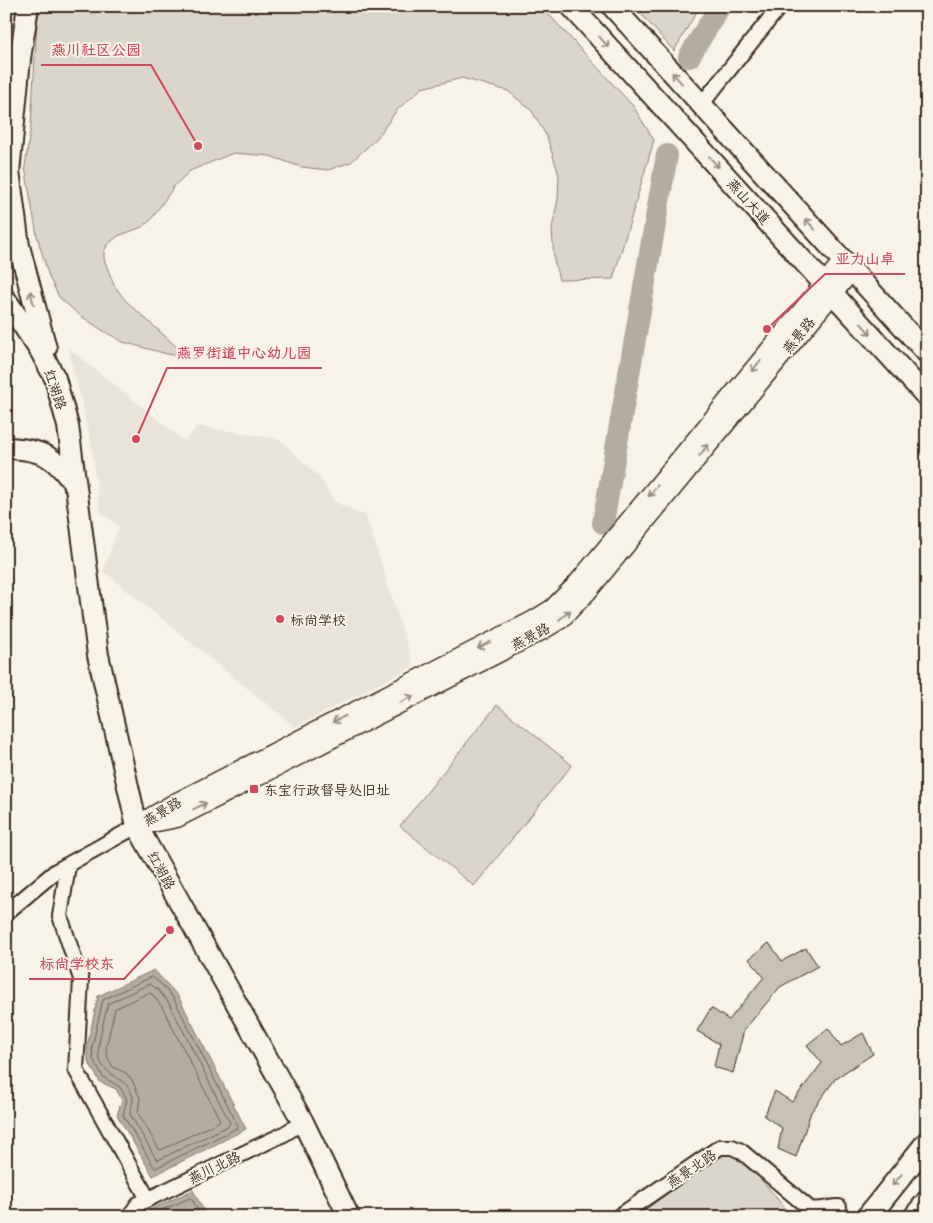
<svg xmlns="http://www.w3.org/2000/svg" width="933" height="1223" viewBox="0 0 933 1223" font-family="Mali,'LXGW WenKai TC',sans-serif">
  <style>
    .built { fill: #e9e4d9 }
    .green { fill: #dbd6cb; stroke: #8b8074 }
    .water { fill: #b4aca0; stroke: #84786c }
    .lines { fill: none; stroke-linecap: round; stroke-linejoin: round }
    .shore { stroke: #6b5e52; stroke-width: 1 }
    .river { stroke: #b4aca0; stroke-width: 22 }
    .building { fill: #c8c1b6; stroke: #3b2a1e }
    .minor-casing { stroke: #3b2a1e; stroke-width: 18 }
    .tertiary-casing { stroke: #3b2a1e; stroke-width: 21 }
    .secondary-casing { stroke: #3b2a1e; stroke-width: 24 }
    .primary-casing { stroke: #3b2a1e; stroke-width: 26 }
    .minor { stroke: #f7f3e8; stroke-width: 14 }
    .tertiary { stroke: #f7f3e8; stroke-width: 18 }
    .secondary { stroke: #f7f3e8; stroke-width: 20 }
    .primary { stroke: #f7f3e8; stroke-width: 22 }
    .oneway { stroke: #998e83 }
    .poi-dot { fill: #d1495b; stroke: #f7f3e8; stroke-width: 2 }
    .labels { text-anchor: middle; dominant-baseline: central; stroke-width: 4; stroke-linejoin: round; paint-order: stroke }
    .street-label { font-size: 14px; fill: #3b2a1e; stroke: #f7f3e8 }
    .poi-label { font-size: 14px; fill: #3b2a1e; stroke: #f7f3e8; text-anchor: start }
    .leader { fill: none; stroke: #d1495b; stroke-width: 2 }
    .callout-dot { fill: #d1495b; stroke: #f7f3e8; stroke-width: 2 }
    .callout-label { font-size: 15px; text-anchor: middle; font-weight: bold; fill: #d1495b; stroke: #f7f3e8; stroke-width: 4; stroke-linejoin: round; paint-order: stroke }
  </style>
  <rect width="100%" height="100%" fill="#f7f3e8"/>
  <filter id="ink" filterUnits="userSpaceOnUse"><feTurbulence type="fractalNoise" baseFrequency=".02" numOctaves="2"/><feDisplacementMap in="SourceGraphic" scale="10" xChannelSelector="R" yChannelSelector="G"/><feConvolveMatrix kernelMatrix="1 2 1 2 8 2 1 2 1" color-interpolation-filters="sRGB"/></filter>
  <g filter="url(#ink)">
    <path class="built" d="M 68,348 L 185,441 L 197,426 L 279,439 L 319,477 L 335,502 L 366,516 L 414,666 L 295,727 L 103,571 L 119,526 L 100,512 L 90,437 Z"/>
    <path class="green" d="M 40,6 L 541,6 L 633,106 L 654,140 L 613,279 L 559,280 L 554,260 L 552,228 L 558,199 L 559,175 L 547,137 L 532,111 L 508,91 L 462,78 L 422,88 L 397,110 L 377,138 L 351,162 L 328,170 L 301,167 L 270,156 L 233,153 L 190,171 L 175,185 L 150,221 L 142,227 L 118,236 L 107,245 L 104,252 L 104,259 L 114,285 L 125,300 L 189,358 L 167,354 L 123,342 L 102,330 L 78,314 L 59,297 L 49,277 L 37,236 L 25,167 L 31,125 L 37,23 Z
      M 634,6 L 700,6 L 674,51 Z
      M 497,705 L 572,765 L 474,886 L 400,826 Z
      M 724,1151 L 742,1156 L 792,1217 L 636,1217 Z"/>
    <path class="water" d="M 154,970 L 178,996 L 246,1129 L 153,1176 L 117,1115 L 122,1100 L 116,1089 L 100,1082 L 88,1061 L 87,1047 L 98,996 Z
      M 193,1190 L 207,1217 L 138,1217 L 145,1212 Z"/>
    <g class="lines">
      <path class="shore" d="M 152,977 L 162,985 L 174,999 L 238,1126 L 237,1128 L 156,1168 L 154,1167 L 123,1115 L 127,1100 L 120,1087 L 103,1077 L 93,1059 L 92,1047 L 103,1000 Z
        M 150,984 L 157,989 L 169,1003 L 230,1123 L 228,1126 L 158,1160 L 156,1159 L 130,1114 C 130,1109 133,1104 133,1099 C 129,1076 105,1078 99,1058 C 96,1046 105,1016 108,1004 Z
        M 149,993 L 152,994 L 162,1007 L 220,1120 L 218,1122 L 161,1150 L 159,1149 L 138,1113 L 140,1098 L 132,1080 L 126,1073 L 113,1067 L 107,1056 L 106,1048 L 115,1009 Z
        M 146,1217 L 190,1198 L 192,1199 L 201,1217"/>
      <path class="river" d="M 689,57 L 720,6
        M 603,523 L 667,155"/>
    </g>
    <path class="building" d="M 769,943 L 782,961 L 806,948 L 818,966 L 780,987 L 744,1030 L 733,1073 L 714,1067 L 719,1044 L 697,1031 L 711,1008 L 729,1020 L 764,977 L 749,959 Z
      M 828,1028 L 841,1046 L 863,1033 L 873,1054 L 836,1078 L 811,1112 L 796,1157 L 778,1149 L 782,1128 L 764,1116 L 775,1091 L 792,1102 L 822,1063 L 807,1045 Z"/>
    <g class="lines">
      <g class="minor-casing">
        <path id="minor" d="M 701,105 L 780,6
          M 68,866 L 60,916 L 81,979 L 76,1070 L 148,1199
          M 6,913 L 56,871 L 137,826
          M 129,1217 L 138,1204 L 284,1134 L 303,1122
          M 618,1217 L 720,1147 L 732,1147 L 741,1151 L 810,1209 C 819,1211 829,1207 839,1207"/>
      </g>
      <g class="tertiary-casing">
        <path id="tertiary" d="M 146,820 L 173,804 L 534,620 L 552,609 L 576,585 L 843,261
          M 137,826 L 177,818 L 541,631 L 561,619 L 587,592 L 852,270"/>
      </g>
      <g class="secondary-casing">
        <path id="secondary" d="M 571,6 L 927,397
          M 612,6 L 927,353
          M 9,171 L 19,246 L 46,348
          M 8,183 L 20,59 L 28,6
          M 6,300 L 41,352 L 55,378 L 68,426 L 98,655 L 137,826 L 303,1122 L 349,1217
          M 6,448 C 43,449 56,457 76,487"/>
      </g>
      <g class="primary-casing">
        <path id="primary" d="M 868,1217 L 927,1143
          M 915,1217 L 927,1202"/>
      </g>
      <use href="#minor" class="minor"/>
      <use href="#tertiary" class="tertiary"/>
      <use href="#secondary" class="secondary"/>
      <use href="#primary" class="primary"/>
    </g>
    <defs><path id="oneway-shaft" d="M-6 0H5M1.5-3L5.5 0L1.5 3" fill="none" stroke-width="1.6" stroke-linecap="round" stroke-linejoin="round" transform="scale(1.25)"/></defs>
    <g class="oneway">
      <use href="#oneway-shaft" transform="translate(604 42) rotate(48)"/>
      <use href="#oneway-shaft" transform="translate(677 78) rotate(-132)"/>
      <use href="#oneway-shaft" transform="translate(714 162) rotate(48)"/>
      <use href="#oneway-shaft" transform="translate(810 224) rotate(-132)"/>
      <use href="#oneway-shaft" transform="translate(32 298) rotate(-104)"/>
      <use href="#oneway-shaft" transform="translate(866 329) rotate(48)"/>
      <use href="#oneway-shaft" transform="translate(756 366) rotate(129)"/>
      <use href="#oneway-shaft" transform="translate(704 450) rotate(-51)"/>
      <use href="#oneway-shaft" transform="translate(653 491) rotate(129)"/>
      <use href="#oneway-shaft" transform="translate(565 615) rotate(-40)"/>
      <use href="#oneway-shaft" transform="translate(484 645) rotate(153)"/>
      <use href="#oneway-shaft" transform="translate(407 699) rotate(-27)"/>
      <use href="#oneway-shaft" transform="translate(339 719) rotate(153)"/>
      <use href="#oneway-shaft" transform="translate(200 806) rotate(-27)"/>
      <use href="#oneway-shaft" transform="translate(897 1180) rotate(129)"/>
    </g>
  </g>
  <g class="poi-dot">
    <circle cx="280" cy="619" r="5"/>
    <rect x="249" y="784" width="10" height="10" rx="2.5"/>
  </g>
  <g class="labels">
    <g class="street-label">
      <text transform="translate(749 201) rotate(48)">燕山大道</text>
      <text transform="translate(798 335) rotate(-51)">燕景路</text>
      <text transform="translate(56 389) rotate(71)">红湖路</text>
      <text transform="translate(530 636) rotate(-28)">燕景路</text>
      <text transform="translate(162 811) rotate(-31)">燕景路</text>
      <text transform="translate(162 870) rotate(61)">红湖路</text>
      <text transform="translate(214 1167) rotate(-26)">燕川北路</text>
      <text transform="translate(691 1168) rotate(-34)">燕景北路</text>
    </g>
    <g class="poi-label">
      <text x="290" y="619">标尚学校</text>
      <text x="264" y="789">东宝行政督导处旧址</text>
    </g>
  </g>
  <path class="leader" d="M198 146L151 65H41M767 329L825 274H905M136 439L167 368H322M170 930L124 979H29"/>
  <g class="callout-dot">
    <circle cx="198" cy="146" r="5"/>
    <circle cx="767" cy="329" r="5"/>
    <circle cx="136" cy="439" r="5"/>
    <circle cx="170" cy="930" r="5"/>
  </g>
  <g class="callout-label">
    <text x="96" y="55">燕川社区公园</text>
    <text x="865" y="264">亚力山卓</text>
    <text x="244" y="358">燕罗街道中心幼儿园</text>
    <text x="77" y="969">标尚学校东</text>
  </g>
  <rect width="933" height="1223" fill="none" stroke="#f7f3e8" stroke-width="25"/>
  <rect x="12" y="12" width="908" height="1198" fill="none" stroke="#3b2a1e" stroke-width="2" filter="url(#ink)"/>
</svg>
